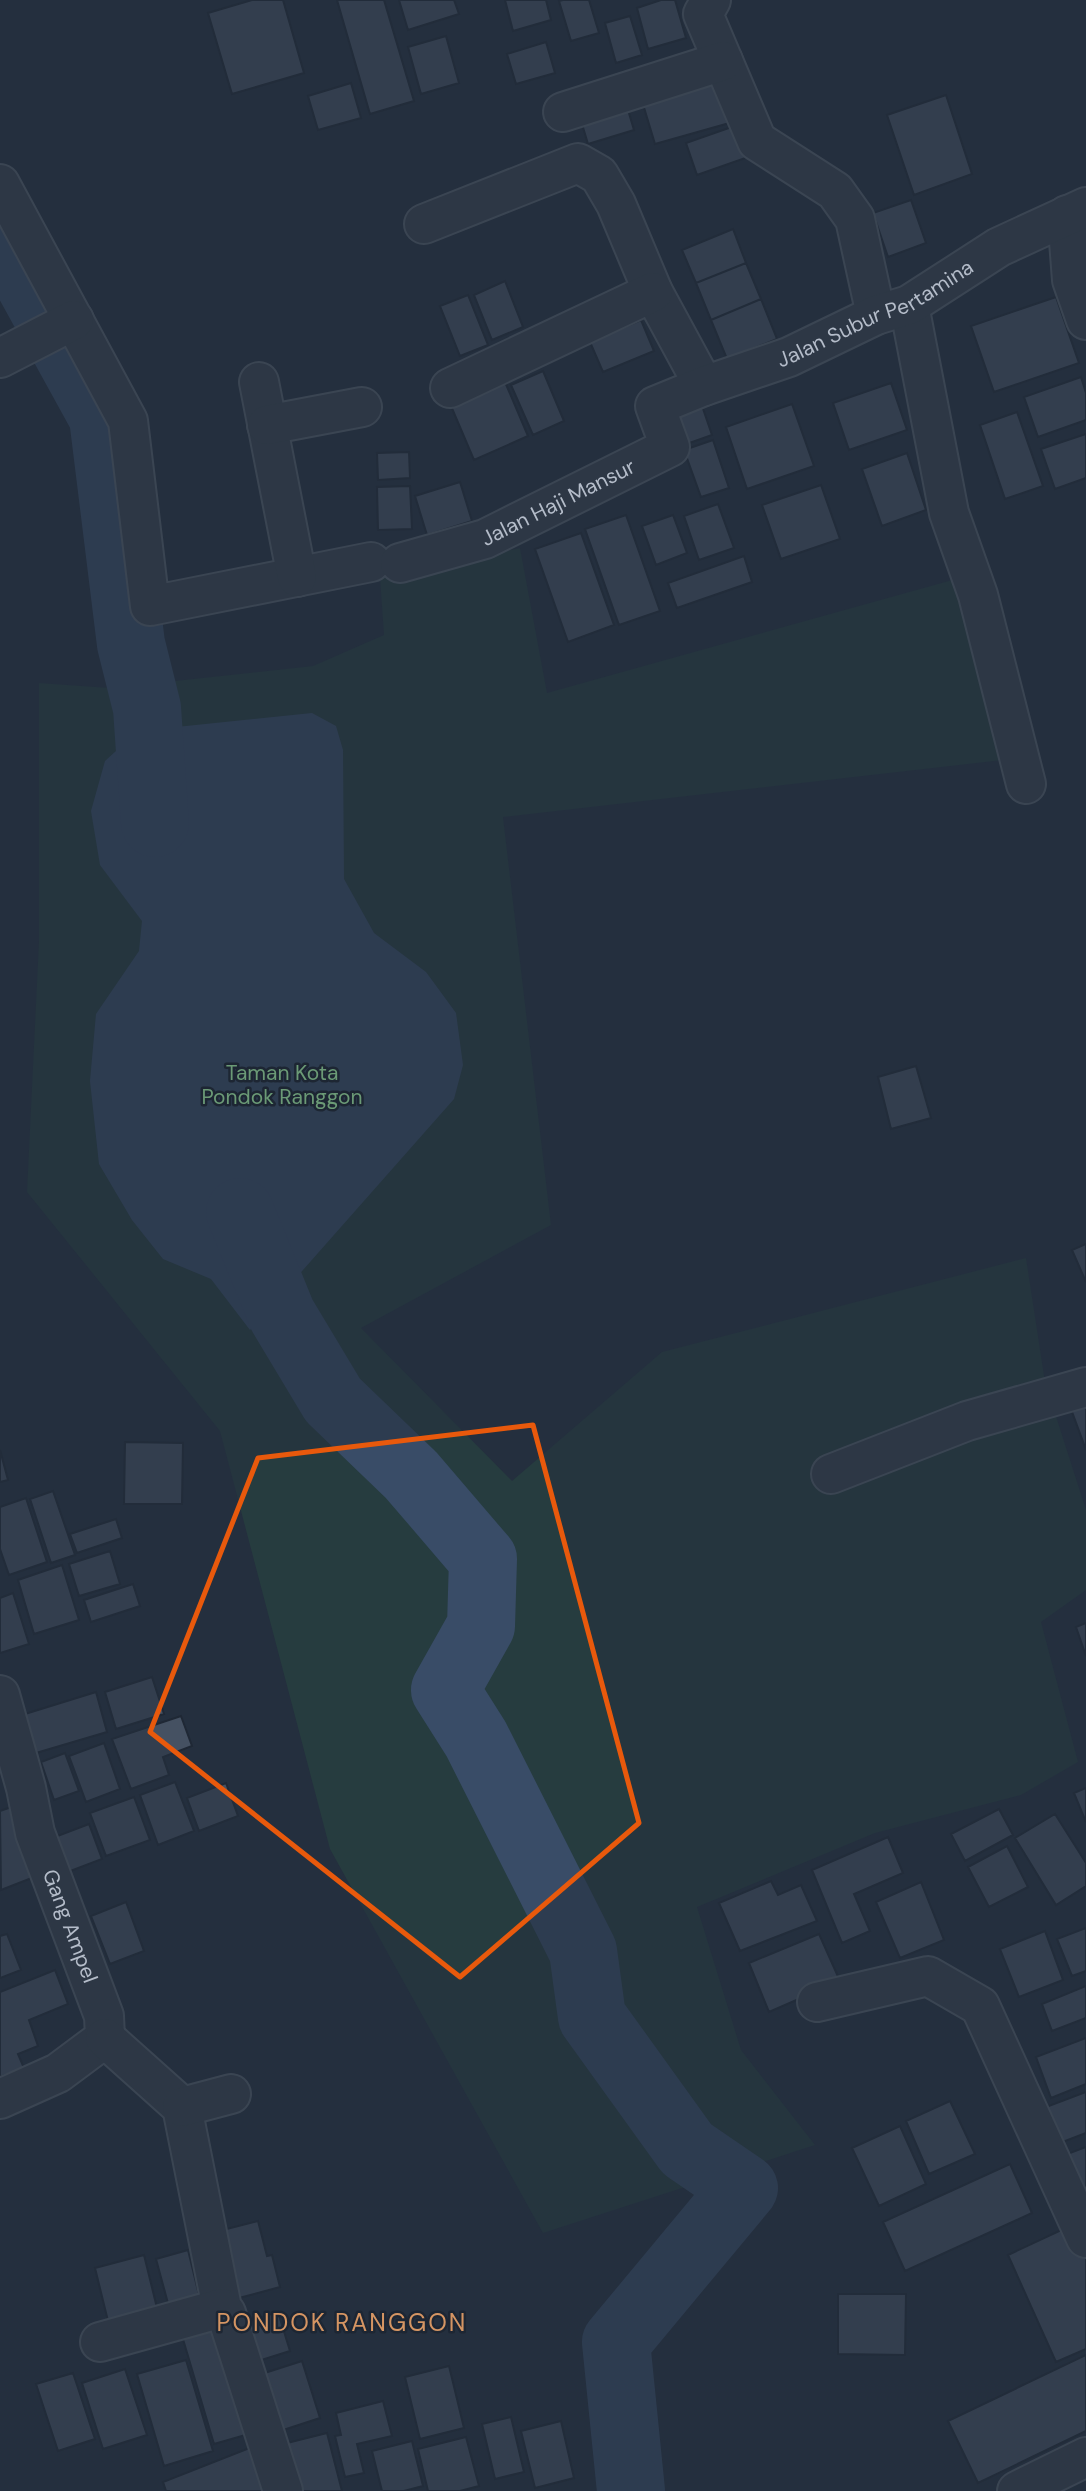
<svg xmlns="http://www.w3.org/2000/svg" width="1086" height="2491" viewBox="0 0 1086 2491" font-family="'DM Sans',sans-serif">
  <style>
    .green { fill: #263c3f }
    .water { fill: #394c67 }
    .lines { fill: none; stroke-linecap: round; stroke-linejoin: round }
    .river { stroke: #394c67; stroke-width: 68 }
    .building { fill: #455162; stroke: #1f2835; stroke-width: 2 }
    .minor-casing { stroke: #565f6c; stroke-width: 42 }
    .minor { stroke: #38414e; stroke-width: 38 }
    .marked { fill: none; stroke: #e8590c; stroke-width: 5; stroke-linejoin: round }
    .labels { text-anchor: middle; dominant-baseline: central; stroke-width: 5; stroke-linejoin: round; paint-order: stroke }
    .street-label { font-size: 21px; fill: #b4bcc9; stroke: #1d2633 }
    .park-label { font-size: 21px; fill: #6b9a76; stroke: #1d2633 }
    .quarter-label { font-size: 24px; letter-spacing: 2px; fill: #d59563; stroke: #1d2633 }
  </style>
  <rect width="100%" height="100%" fill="#242f3e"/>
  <path class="green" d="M 520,548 L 547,693 L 956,579 L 1003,760 L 503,817 L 551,1225 L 361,1328 L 512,1481 L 662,1352 L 1026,1258 L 1045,1382 L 1086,1510 L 1086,1590 L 1041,1622 L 1078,1762 L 1021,1795 L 875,1833 L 697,1907 L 741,2050 L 815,2145 L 543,2233 L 330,1849 L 220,1431 L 27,1192 L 39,941 L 39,683 L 110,688 L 313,666 L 384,635 L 380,578 Z"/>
  <path class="water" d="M 312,713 L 336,726 L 343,750 L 344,879 L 374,933 L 426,972 L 456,1013 L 463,1065 L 454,1099 L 250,1330 L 211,1279 L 163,1259 L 132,1220 L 99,1164 L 90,1081 L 96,1014 L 139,951 L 142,921 L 100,865 L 91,811 L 105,761 L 138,731 Z"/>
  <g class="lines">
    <path class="river" d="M 0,230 L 103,417 L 131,644 L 147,708 L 155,823
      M 240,1212 L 282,1315 L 333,1400 L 411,1475 L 483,1559 L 481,1626 L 445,1690 L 476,1739 L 583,1951 L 592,2017 L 687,2149 L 744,2188 L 616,2342 L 631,2491"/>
  </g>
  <path class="building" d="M 252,0 L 283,0 L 304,73 L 232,94 L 208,13 Z
    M 337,0 L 384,0 L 414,101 L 370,114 Z
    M 399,0 L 454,0 L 459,14 L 408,30 Z
    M 505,0 L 546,0 L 551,20 L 513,31 Z
    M 563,0 L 589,0 L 599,33 L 571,41 L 559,1 Z
    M 661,0 L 675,0 L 686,38 L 648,49 L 637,8 Z
    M 630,16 L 642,55 L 616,63 L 605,23 Z
    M 446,36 L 459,83 L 421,94 L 408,47 Z
    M 546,42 L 555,73 L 516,84 L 507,54 Z
    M 718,68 L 733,122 L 655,144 L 639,91 Z
    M 351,83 L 361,118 L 318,130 L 308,96 Z
    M 946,95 L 972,174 L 914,195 L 887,115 Z
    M 625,100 L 634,130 L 588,144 L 579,114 Z
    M 743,123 L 754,155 L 697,175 L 686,143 Z
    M 911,200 L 926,243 L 888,257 L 873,213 Z
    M 733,229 L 746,263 L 696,283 L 682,250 Z
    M 746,263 L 761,299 L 711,320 L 696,283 Z
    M 505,281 L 523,327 L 492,340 L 474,295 Z
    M 468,295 L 488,345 L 460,356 L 440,306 Z
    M 1056,297 L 1079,363 L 994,392 L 971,326 Z
    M 761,299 L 777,339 L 727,359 L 711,320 Z
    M 641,320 L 654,351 L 603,372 L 590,342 Z
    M 543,371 L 564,421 L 533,435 L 511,385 Z
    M 1081,377 L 1086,393 L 1086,420 L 1038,437 L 1024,397 Z
    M 505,382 L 528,436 L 474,460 L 451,406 Z
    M 891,383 L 907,430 L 849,450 L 833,403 Z
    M 700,400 L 712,435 L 681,446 L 669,410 Z
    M 792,404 L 814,466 L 747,489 L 726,427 Z
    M 1017,412 L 1043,486 L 1005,499 L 980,425 Z
    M 1086,434 L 1086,478 L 1055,489 L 1041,449 Z
    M 713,440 L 729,488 L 701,497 L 684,450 Z
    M 409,452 L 410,478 L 378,480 L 377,453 Z
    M 907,453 L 926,510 L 882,526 L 862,469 Z
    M 460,482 L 472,521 L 427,535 L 415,496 Z
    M 821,485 L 840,539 L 781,559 L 762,505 Z
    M 410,486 L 412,529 L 378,530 L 377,487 Z
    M 718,504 L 734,548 L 699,560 L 684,516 Z
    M 626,515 L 660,611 L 619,625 L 585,529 Z
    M 673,515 L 687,553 L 656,565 L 642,526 Z
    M 581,533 L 614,625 L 568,642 L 535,549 Z
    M 744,556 L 752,582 L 677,608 L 668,583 Z
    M 916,1066 L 931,1118 L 891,1129 L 878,1077 Z
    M 1086,1244 L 1086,1282 L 1072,1250 Z
    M 1086,1404 L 1086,1450 L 1071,1409 Z
    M 125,1442 L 183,1443 L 182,1504 L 124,1504 Z
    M 0,1450 L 8,1480 L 0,1482 Z
    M 53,1491 L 75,1555 L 51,1563 L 30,1499 Z
    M 26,1498 L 47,1562 L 9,1575 L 0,1549 L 0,1507 Z
    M 116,1519 L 122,1538 L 77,1553 L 70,1534 Z
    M 110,1551 L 120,1584 L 79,1596 L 69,1564 Z
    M 62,1565 L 79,1620 L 34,1634 L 18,1580 Z
    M 133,1584 L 140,1606 L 91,1622 L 84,1600 Z
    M 13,1593 L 29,1644 L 0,1653 L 0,1598 Z
    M 1086,1623 L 1086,1656 L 1076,1627 Z
    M 152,1677 L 164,1714 L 116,1729 L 105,1692 Z
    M 96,1692 L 107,1732 L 36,1753 L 25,1714 Z
    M 181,1716 L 192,1746 L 163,1757 L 169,1775 L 131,1789 L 112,1739 Z
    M 104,1743 L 120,1789 L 86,1802 L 69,1756 Z
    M 65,1753 L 79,1791 L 54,1800 L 41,1762 Z
    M 175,1782 L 194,1831 L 158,1845 L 140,1795 Z
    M 226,1783 L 238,1816 L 199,1831 L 187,1798 Z
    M 1086,1788 L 1086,1822 L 1074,1793 Z
    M 134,1797 L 150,1840 L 106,1856 L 90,1813 Z
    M 17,1805 L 42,1874 L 1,1890 L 0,1811 Z
    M 999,1809 L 1013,1835 L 965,1861 L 951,1834 Z
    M 1055,1814 L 1086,1863 L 1086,1886 L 1056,1905 L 1015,1838 Z
    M 89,1824 L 102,1859 L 52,1878 L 39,1843 Z
    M 888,1837 L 903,1873 L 854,1894 L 870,1931 L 842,1943 L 812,1870 Z
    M 1007,1846 L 1028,1887 L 989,1907 L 968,1867 Z
    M 771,1881 L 778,1895 L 801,1885 L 817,1921 L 740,1951 L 719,1903 Z
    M 921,1882 L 944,1940 L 900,1958 L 876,1902 Z
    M 126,1902 L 144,1951 L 110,1964 L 91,1916 Z
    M 1086,1928 L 1086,1971 L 1072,1976 L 1057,1939 Z
    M 1045,1931 L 1063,1980 L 1019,1997 L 1000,1949 Z
    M 7,1934 L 21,1970 L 0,1978 L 0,1936 Z
    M 819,1934 L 840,1981 L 769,2012 L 749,1963 Z
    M 55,1970 L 68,2004 L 29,2020 L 38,2046 L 18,2054 L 24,2068 L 0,2077 L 0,1992 Z
    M 1086,1986 L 1086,2018 L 1052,2031 L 1042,2004 Z
    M 1086,2038 L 1086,2084 L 1051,2098 L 1036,2057 Z
    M 1086,2092 L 1086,2133 L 1060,2143 L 1046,2107 Z
    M 950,2101 L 975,2154 L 929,2174 L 906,2121 Z
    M 900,2126 L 926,2184 L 879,2206 L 852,2148 Z
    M 1086,2147 L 1086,2191 L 1077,2194 L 1062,2156 Z
    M 1010,2164 L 1032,2213 L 905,2271 L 883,2222 Z
    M 258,2221 L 267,2256 L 272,2255 L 280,2287 L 239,2298 L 211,2233 Z
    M 1072,2225 L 1086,2255 L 1086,2349 L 1056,2362 L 1008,2255 Z
    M 188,2250 L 200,2299 L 169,2307 L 156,2259 Z
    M 144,2255 L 158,2312 L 109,2325 L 95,2268 Z
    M 838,2294 L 906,2294 L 905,2355 L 838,2354 Z
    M 278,2312 L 290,2351 L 245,2365 L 233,2326 Z
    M 223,2316 L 256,2432 L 214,2444 L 180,2329 Z
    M 1086,2355 L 1086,2431 L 978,2483 L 948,2421 Z
    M 186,2360 L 213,2451 L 164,2466 L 137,2374 Z
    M 302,2361 L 320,2418 L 271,2434 L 252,2377 Z
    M 449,2366 L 464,2428 L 420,2439 L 405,2377 Z
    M 125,2369 L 147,2435 L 103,2449 L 82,2383 Z
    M 73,2373 L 95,2439 L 58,2451 L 36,2384 Z
    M 383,2401 L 392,2436 L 357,2444 L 364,2473 L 345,2477 L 335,2436 L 341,2435 L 336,2413 Z
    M 511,2417 L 524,2472 L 495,2479 L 482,2424 Z
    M 561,2421 L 574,2478 L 535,2488 L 521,2431 Z
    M 327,2433 L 342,2491 L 299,2491 L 287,2443 Z
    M 466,2437 L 479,2486 L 460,2491 L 428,2491 L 418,2449 Z
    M 412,2441 L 423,2486 L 404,2491 L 382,2491 L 372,2451 Z
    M 252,2447 L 269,2491 L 166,2491 L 163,2482 Z"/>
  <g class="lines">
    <g class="minor-casing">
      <g id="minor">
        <path d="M 711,0 L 703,14 L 757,141 L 835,191 L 855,219 L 876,315"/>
        <path d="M 563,112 L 723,61"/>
        <path d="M 0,184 L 128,421 L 150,606 L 371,562"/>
        <path d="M 1067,215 L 1072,280 L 1086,320"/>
        <path d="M 424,224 L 578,163 L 599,175 L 616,204 L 653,292 L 704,386"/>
        <path d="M 909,305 L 949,513 L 978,595 L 1026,784"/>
        <path d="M 0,358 L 74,320"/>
        <path d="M 259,382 L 297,577"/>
        <path d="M 450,388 L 653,292"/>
        <path d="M 267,425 L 362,407"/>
        <path id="s1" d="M 400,563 L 485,539 L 670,447 L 655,406 L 704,386 L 789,357 L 876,315 L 909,305 L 999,247 L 1086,207"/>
        <path d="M 831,1474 L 967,1421 L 1086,1387"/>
        <path id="s2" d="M 0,1695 L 26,1788 L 35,1833 L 104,2016 L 105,2038 L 58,2073 L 0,2099"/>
        <path d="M 817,2002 L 928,1976 L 980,2006 L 1086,2238"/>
        <path d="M 105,2038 L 182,2107 L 222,2308 L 226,2313 L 283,2491"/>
        <path d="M 182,2107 L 231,2094"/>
        <path d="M 100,2342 L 222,2308"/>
        <path d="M 1017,2491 L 1086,2457"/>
      </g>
    </g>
    <use href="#minor" class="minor"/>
  </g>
  <path d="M0 0H1086V2491H0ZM 533,1425 L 639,1823 L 460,1977 L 150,1732 L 258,1458 Z" fill="#242f3e" fill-opacity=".55" fill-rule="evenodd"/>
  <path class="marked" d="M 533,1425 L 639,1823 L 460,1977 L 150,1732 L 258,1458 Z"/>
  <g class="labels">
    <g class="street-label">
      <text stroke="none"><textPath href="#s1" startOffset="578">Jalan Subur Pertamina</textPath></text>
      <text stroke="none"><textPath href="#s1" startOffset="170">Jalan Haji Mansur</textPath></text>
      <text stroke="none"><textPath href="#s2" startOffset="242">Gang Ampel</textPath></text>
    </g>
    <g class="park-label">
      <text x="282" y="1073">Taman Kota<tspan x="282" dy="24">Pondok Ranggon</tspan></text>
    </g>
    <g class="quarter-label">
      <text x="342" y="2322">PONDOK RANGGON</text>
    </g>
  </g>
</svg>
